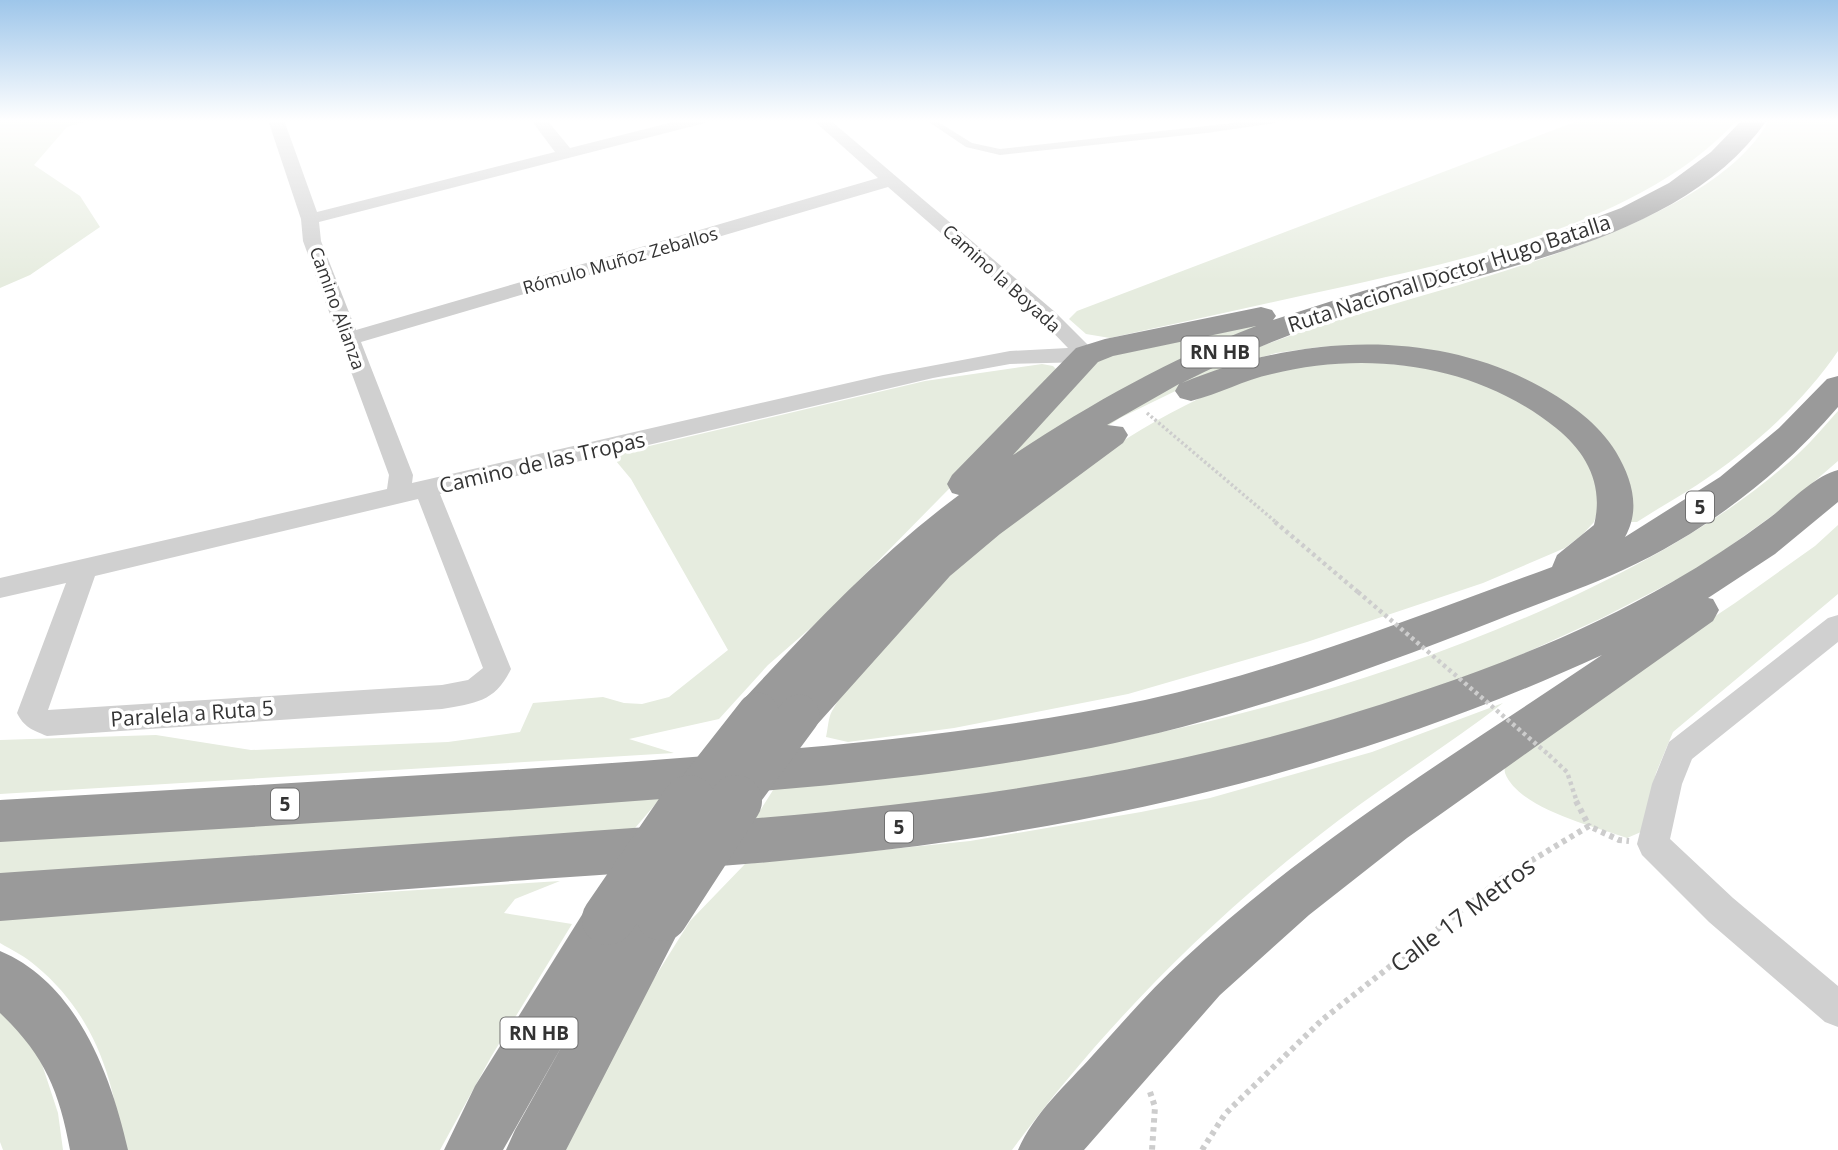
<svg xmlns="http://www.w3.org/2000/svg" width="1838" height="1150" viewBox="0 0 1838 1150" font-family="'Open Sans',sans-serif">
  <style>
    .green { fill: #e6ecdf }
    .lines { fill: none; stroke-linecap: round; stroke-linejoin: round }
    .path-far2 { stroke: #cdcdcd; stroke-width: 3.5; stroke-dasharray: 2.5 2.5; stroke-linecap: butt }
    .path-far1 { stroke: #cdcdcd; stroke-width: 4.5; stroke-dasharray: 3.5 3.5; stroke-linecap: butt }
    .path { stroke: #cdcdcd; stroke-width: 6; stroke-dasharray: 4.5 4.5; stroke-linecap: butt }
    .lane { fill: #d0d0d0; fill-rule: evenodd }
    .street { fill: #d0d0d0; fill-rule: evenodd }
    .highway { fill: #9a9a9a; fill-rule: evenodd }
    .path-bridge { stroke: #cdcdcd; stroke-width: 4.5; stroke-dasharray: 3.5 3.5; stroke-linecap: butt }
    .highway-bridge-far1 { stroke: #9a9a9a; stroke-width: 41 }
    .highway-bridge { stroke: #9a9a9a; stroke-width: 52 }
    .labels { text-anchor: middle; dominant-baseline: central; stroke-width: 7; stroke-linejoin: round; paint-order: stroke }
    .far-street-label { font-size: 18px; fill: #333; stroke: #fff }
    .shield { fill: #fff; stroke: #707070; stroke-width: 2 }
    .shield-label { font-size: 19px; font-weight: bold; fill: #333 }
    .street-label { font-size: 21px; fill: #333; stroke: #fff }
    .near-street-label { font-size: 24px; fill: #333; stroke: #fff }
  </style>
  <rect width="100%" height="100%" fill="#fff"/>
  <path class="green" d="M 0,120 L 93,120 L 67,127 L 34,165 L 80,196 L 100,227 L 30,275 L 0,288 Z
    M 1580,120 L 1737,120 C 1643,224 1466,259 1333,289 C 1259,305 1184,322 1110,338 L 1086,334 L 1069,319 L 1077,311 Z
    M 1769,120 L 1838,120 L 1838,351 C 1803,403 1750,450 1697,485 C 1678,497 1657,509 1637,522 L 1631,522 L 1571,411 L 1368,345 L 1319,347 L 1276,353 L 1237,364 L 1198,380 L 1120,418 L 985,506 C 1039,470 1093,430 1148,397 C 1179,378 1217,365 1250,351 C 1379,296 1703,245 1769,120 Z
    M 1262,324 L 1006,461 L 1101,358 Z
    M 1355,360 L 1445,370 L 1533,404 L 1593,463 L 1599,507 L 1594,522 L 1583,534 L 1565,548 L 1483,583 L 1307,642 L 1128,694 L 954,728 L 848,742 L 826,737 C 828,729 828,718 832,711 C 843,690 863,671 878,652 C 964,549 1126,418 1255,376 C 1287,366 1322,364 1355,360 Z
    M 1042,364 L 1053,366 L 1058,371 L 1056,380 L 822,618 L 768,665 L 719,719 L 629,739 L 674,753 L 0,794 L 0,740 L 156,735 L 251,750 L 448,742 L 520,732 L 533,703 L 603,697 L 624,703 L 642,704 L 669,697 L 728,650 L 631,479 L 611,455 L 925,381 Z
    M 1838,411 L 1838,461 L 1787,505 L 1701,567 L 1602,618 L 1505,662 L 1429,691 L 1225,752 L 1041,790 L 751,825 L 775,787 C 1041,767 1310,715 1554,605 C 1640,566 1729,518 1799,453 C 1813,440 1825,425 1838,411 Z
    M 1838,525 L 1838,594 L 1673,732 L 1656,773 L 1641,832 L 1627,838 C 1594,826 1519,809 1505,773 C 1504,768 1505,761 1505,756 L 1735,603 L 1815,546 Z
    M 1503,703 C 1450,744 1393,779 1339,820 C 1215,914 1104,1025 1012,1150 L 561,1150 L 620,1033 L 690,921 L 745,864 L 970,841 L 1141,812 L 1210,798 L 1372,752 Z
    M 664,794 L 630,834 L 0,874 L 0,838 Z
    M 560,881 L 515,899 L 504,913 L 572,924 L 491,1057 L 440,1150 L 123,1150 C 114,1078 94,1014 36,966 C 26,957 12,950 0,943 L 0,916 Z
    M 0,1011 L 36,1046 L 58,1113 L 63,1150 L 3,1150 L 0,1142 Z"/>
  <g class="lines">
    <path class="path-far2" d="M 1147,413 L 1277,523"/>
    <path class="path-far1" d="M 1275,522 L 1358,592
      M 1549,755 L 1567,772 L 1577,802"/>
    <path class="path" d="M 1576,801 L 1589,826
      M 1150,1092 L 1155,1107 L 1152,1150
      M 1202,1150 L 1225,1114 L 1322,1020 L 1501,879 L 1589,826 L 1619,840 L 1629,841"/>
    <path class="lane" d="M 926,120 L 935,120 L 972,143 L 1000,149 L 1260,120 L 1279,120 L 1275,123 L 1206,133 L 1000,155 L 966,147 Z"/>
    <path class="street" d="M 268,120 L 284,120 L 317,212 L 555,152 L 531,120 L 547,120 L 570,148 L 681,120 L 707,120 L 705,123 L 319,222 L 321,241 L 356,330 L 878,178 L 813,120 L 830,120 L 1055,312 L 1098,355 L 1095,360 L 1087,362 L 1010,364 L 933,378 L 440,494 L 511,669 C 495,702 476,703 442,709 L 47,736 C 32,730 24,727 17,713 L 66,583 L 0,598 L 0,578 L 387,489 L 389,475 L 303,241 L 301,219 ZM 888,187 L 1041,320 L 1068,348 L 1010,351 L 883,375 L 412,483 L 413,475 L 361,342 ZM 418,499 L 483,668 L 468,680 L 442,685 L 48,710 L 95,576 Z
      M 1838,615 L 1838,642 L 1692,759 L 1682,784 L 1670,839 L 1733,898 L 1838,986 L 1838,1027 L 1825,1022 L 1709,922 L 1642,855 L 1637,844 L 1652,784 L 1669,742 L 1828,618 Z"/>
    <path class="highway" d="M 1742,120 L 1767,120 C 1686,237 1507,265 1380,304 C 1312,325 1246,350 1182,383 C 1295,336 1431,326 1541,387 C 1570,403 1599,424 1616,452 C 1632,479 1641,509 1625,537 L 1720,477 L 1779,428 L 1827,379 L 1838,376 L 1838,407 C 1781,474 1704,533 1623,570 C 1582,589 1539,603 1497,620 C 1365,672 1231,720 1091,748 C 945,777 796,789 648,800 C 432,817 216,829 0,842 L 0,800 C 214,787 428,776 641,761 C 810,748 979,735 1145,700 C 1285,669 1418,616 1552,567 L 1557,555 L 1594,525 C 1604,485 1587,453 1556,428 C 1476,364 1369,350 1272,374 C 1244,380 1219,394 1191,401 L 1180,398 L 1175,391 L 1179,384 L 1107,425 L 1123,427 L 1128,435 L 1123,443 L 1000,534 L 950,576 L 814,728 L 799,733 L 784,728 L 779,719 C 768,732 758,731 743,726 L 736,713 L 743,700 C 810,628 879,554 959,495 L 952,493 L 947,484 L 952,475 L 1076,348 L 1105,339 L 1261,307 L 1272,310 L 1276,316 L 1273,320 L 1363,291 L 1517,247 L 1621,208 L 1669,183 L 1711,152 ZM 1256,326 C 1170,359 1090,404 1013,455 L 1098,362 L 1113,356 Z
      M 1838,470 L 1838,502 L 1775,554 L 1708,598 L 1713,599 L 1719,610 L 1713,621 L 1407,838 L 1309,915 L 1220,995 L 1084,1150 L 1018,1150 C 1034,1113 1067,1084 1093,1055 C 1123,1022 1152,988 1185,958 C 1311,841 1460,751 1602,655 C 1376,759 1131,821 884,850 C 770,864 655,871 540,879 C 360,892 180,907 0,921 L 0,873 C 179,861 358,848 537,835 C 806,816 1074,797 1334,719 C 1450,684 1566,643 1672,582 C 1705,563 1737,542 1768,519 C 1790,503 1812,477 1838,470 Z
      M 662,891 L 680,898 L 687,915 L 566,1150 L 506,1150 L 515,1130 L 567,1037 L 503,1150 L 444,1150 L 475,1086 L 590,902 L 608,895 L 626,902 L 633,919 L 644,898 Z
      M 0,951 C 77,983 111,1075 128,1150 L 70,1150 C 59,1090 44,1055 0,1013 Z"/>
    <path class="path-bridge" d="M 1358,592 L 1549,755"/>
    <path class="highway-bridge-far1" d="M 688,802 L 758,713
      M 735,802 L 799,715"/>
    <path class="highway-bridge" d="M 662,915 L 736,801
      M 608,919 L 689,801"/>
  </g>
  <linearGradient id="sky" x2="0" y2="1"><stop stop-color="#9ec6ea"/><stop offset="0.43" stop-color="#fff"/><stop offset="1" stop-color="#fff" stop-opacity="0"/></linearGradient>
  <rect width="1838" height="281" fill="url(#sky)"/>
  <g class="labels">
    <g class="far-street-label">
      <text transform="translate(620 260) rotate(-16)">Rómulo Muñoz Zeballos</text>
      <text transform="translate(1002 278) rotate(42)">Camino la Boyada</text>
      <text transform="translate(338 308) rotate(70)">Camino Alianza</text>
    </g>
    <g class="shield">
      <rect x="1181.5" y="336.5" width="77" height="31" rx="5"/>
      <rect x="1686" y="491.5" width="28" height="31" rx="5"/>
      <rect x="271" y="788.5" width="28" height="31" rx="5"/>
      <rect x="885" y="811.5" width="28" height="31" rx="5"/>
      <rect x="500.5" y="1017.5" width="77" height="31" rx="5"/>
    </g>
    <g class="shield-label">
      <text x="1220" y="352">RN HB</text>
      <text x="1700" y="507">5</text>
      <text x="285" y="804">5</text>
      <text x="899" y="827">5</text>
      <text x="539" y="1033">RN HB</text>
    </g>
    <g class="street-label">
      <text transform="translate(1449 273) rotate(-18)">Ruta Nacional Doctor Hugo Batalla</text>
      <text transform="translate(542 462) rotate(-13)">Camino de las Tropas</text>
      <text transform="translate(192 713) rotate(-4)">Paralela a Ruta 5</text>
    </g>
    <g class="near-street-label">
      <text transform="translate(1462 914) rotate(-37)">Calle 17 Metros</text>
    </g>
  </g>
</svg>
